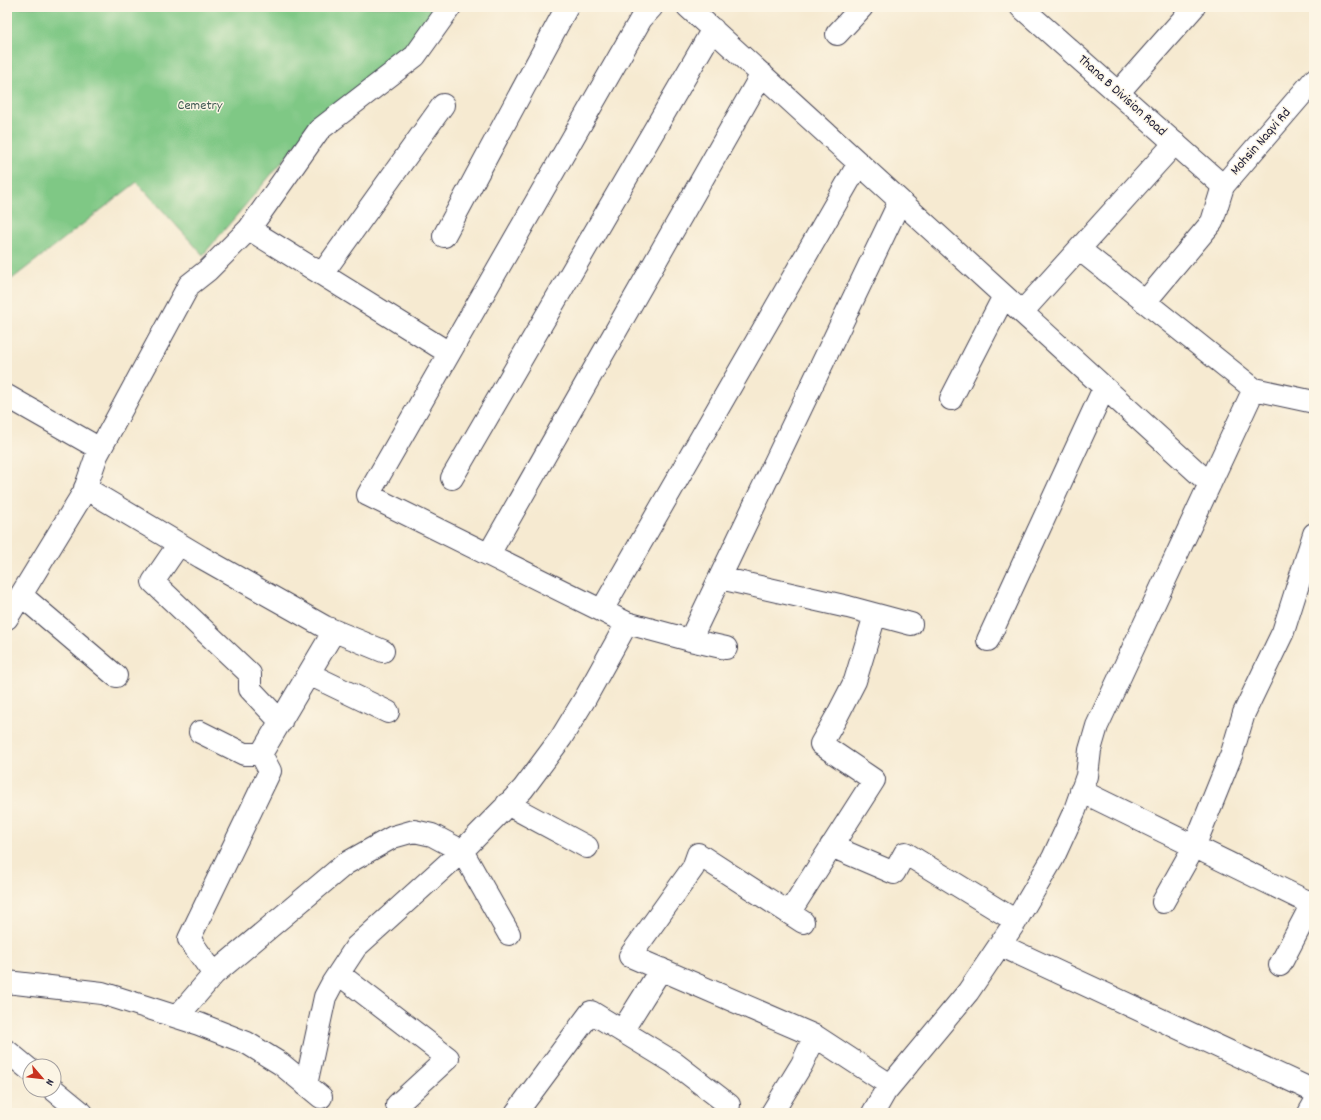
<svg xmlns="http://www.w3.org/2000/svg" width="1321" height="1120" viewBox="0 0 1321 1120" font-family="Dekko,sans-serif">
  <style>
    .green { fill: #7fc885; stroke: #507560 }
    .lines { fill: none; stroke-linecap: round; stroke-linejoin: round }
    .minor-casing { stroke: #424052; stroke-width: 24 }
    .tertiary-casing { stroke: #424052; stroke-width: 24 }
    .minor { stroke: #fff; stroke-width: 22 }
    .tertiary { stroke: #fff; stroke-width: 22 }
    .labels { text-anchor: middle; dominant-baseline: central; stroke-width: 3; stroke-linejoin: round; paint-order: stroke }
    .street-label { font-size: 14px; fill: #22223b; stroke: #fcf5e5 }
    .park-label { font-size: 14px; fill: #435c55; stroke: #fcf5e5 }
  </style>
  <rect width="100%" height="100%" fill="#fcf5e5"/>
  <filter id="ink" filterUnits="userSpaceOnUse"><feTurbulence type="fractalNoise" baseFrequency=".025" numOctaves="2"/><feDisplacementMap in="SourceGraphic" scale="8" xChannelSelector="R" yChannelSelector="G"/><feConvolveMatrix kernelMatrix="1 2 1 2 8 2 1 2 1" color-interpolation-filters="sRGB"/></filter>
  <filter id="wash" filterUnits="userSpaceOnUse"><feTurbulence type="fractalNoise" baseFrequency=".012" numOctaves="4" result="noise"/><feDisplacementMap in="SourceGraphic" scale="16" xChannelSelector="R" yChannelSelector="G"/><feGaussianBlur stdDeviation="0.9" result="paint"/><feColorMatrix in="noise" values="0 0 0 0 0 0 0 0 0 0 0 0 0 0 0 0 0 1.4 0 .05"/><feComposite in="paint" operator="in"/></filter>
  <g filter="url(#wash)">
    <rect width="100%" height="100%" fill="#f6ead1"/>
    <path class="green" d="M 7,7 L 441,7 L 408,49 L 315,123 L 203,255 L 137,182 L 8,282 L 7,281 Z"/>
  </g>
  <g filter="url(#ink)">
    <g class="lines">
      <g class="minor-casing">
        <path id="minor" d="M 652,7 L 641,19 L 368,495 L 627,623 L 690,640 L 726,648
          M 688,7 L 1210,484
          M 837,34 L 862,7
          M 1118,93 L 1194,7
          M 249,229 L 449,353
          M 444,236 L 567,7
          M 1079,249 L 1254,389 L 1314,402
          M 322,274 L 443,105
          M 1145,302 L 1212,222 L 1223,186
          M 1022,312 L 1175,143
          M 7,396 L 100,449
          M 951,399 L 1004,296
          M 452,478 L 713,29
          M 85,488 L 201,557 L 325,627 L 383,651
          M 179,544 L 153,582 L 250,674 L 250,689 L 281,722
          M 489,554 L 762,74
          M 720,578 L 848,607 L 911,624
          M 21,595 L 116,676
          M 602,610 L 859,163
          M 7,618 L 84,492 L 97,455 L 189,285 L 208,270 L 249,229 L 319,130 L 415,56 L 450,7
          M 690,640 L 900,201
          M 988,640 L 1104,388
          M 309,674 L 388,712
          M 200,732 L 244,754 L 261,754
          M 1081,791 L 1314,905
          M 507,804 L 587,847
          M 831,846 L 894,873 L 905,853 L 1016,921
          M 1163,902 L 1194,847 L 1232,753 L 1244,713 L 1283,632 L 1314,534
          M 789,913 L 874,780 L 821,744 L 837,716 L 855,681 L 875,615
          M 803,922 L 698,854 L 693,868 L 630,956 L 815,1036 L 890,1085
          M 1000,945 L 1314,1091
          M 1280,965 L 1314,900
          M 214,974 L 189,939 L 270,771 L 261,754 L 334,631
          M 339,974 L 448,1058 L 397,1105 L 402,1113
          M 7,982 L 102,993 L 199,1024 L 247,1043 L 281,1064 L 321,1097
          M 177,1017 L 214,974 L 345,864 L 393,837 L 414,831 L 432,835 L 462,851 L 509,934
          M 622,1031 L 661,969
          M 7,1051 L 30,1070
          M 306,1085 L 325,997 L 333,982 L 356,947 L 462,851 L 523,789 L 561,738 L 586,697 L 627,623
          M 54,1090 L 82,1113
          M 516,1113 L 591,1012 L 673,1062 L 729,1105
          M 772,1113 L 802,1064 L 815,1036
          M 873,1113 L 885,1092 L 968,992 L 1016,921 L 1053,858 L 1075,810 L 1087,776 L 1090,750 L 1097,726 L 1254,389
          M 1309,1113 L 1314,1104"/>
      </g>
      <g class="tertiary-casing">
        <path id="tertiary" d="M 1021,7 L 1223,186 L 1314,80"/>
      </g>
      <use href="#minor" class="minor"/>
      <use href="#tertiary" class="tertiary"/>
    </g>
  </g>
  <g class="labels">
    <g class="street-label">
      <text transform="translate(1122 96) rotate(42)">Thana B Division Road</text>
      <text transform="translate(1261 142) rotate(-49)">Mohsin Naqvi Rd</text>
    </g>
    <g class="park-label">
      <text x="200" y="106">Cemetry</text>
    </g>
  </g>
  <rect width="1321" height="1120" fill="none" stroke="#fcf5e5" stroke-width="24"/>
  <g transform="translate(42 1078) rotate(118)"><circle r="19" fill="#fcf5e5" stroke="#a5a1a1"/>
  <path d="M0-3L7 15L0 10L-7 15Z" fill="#c8321e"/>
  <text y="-6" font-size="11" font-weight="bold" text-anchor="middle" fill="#22223b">N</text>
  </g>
</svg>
